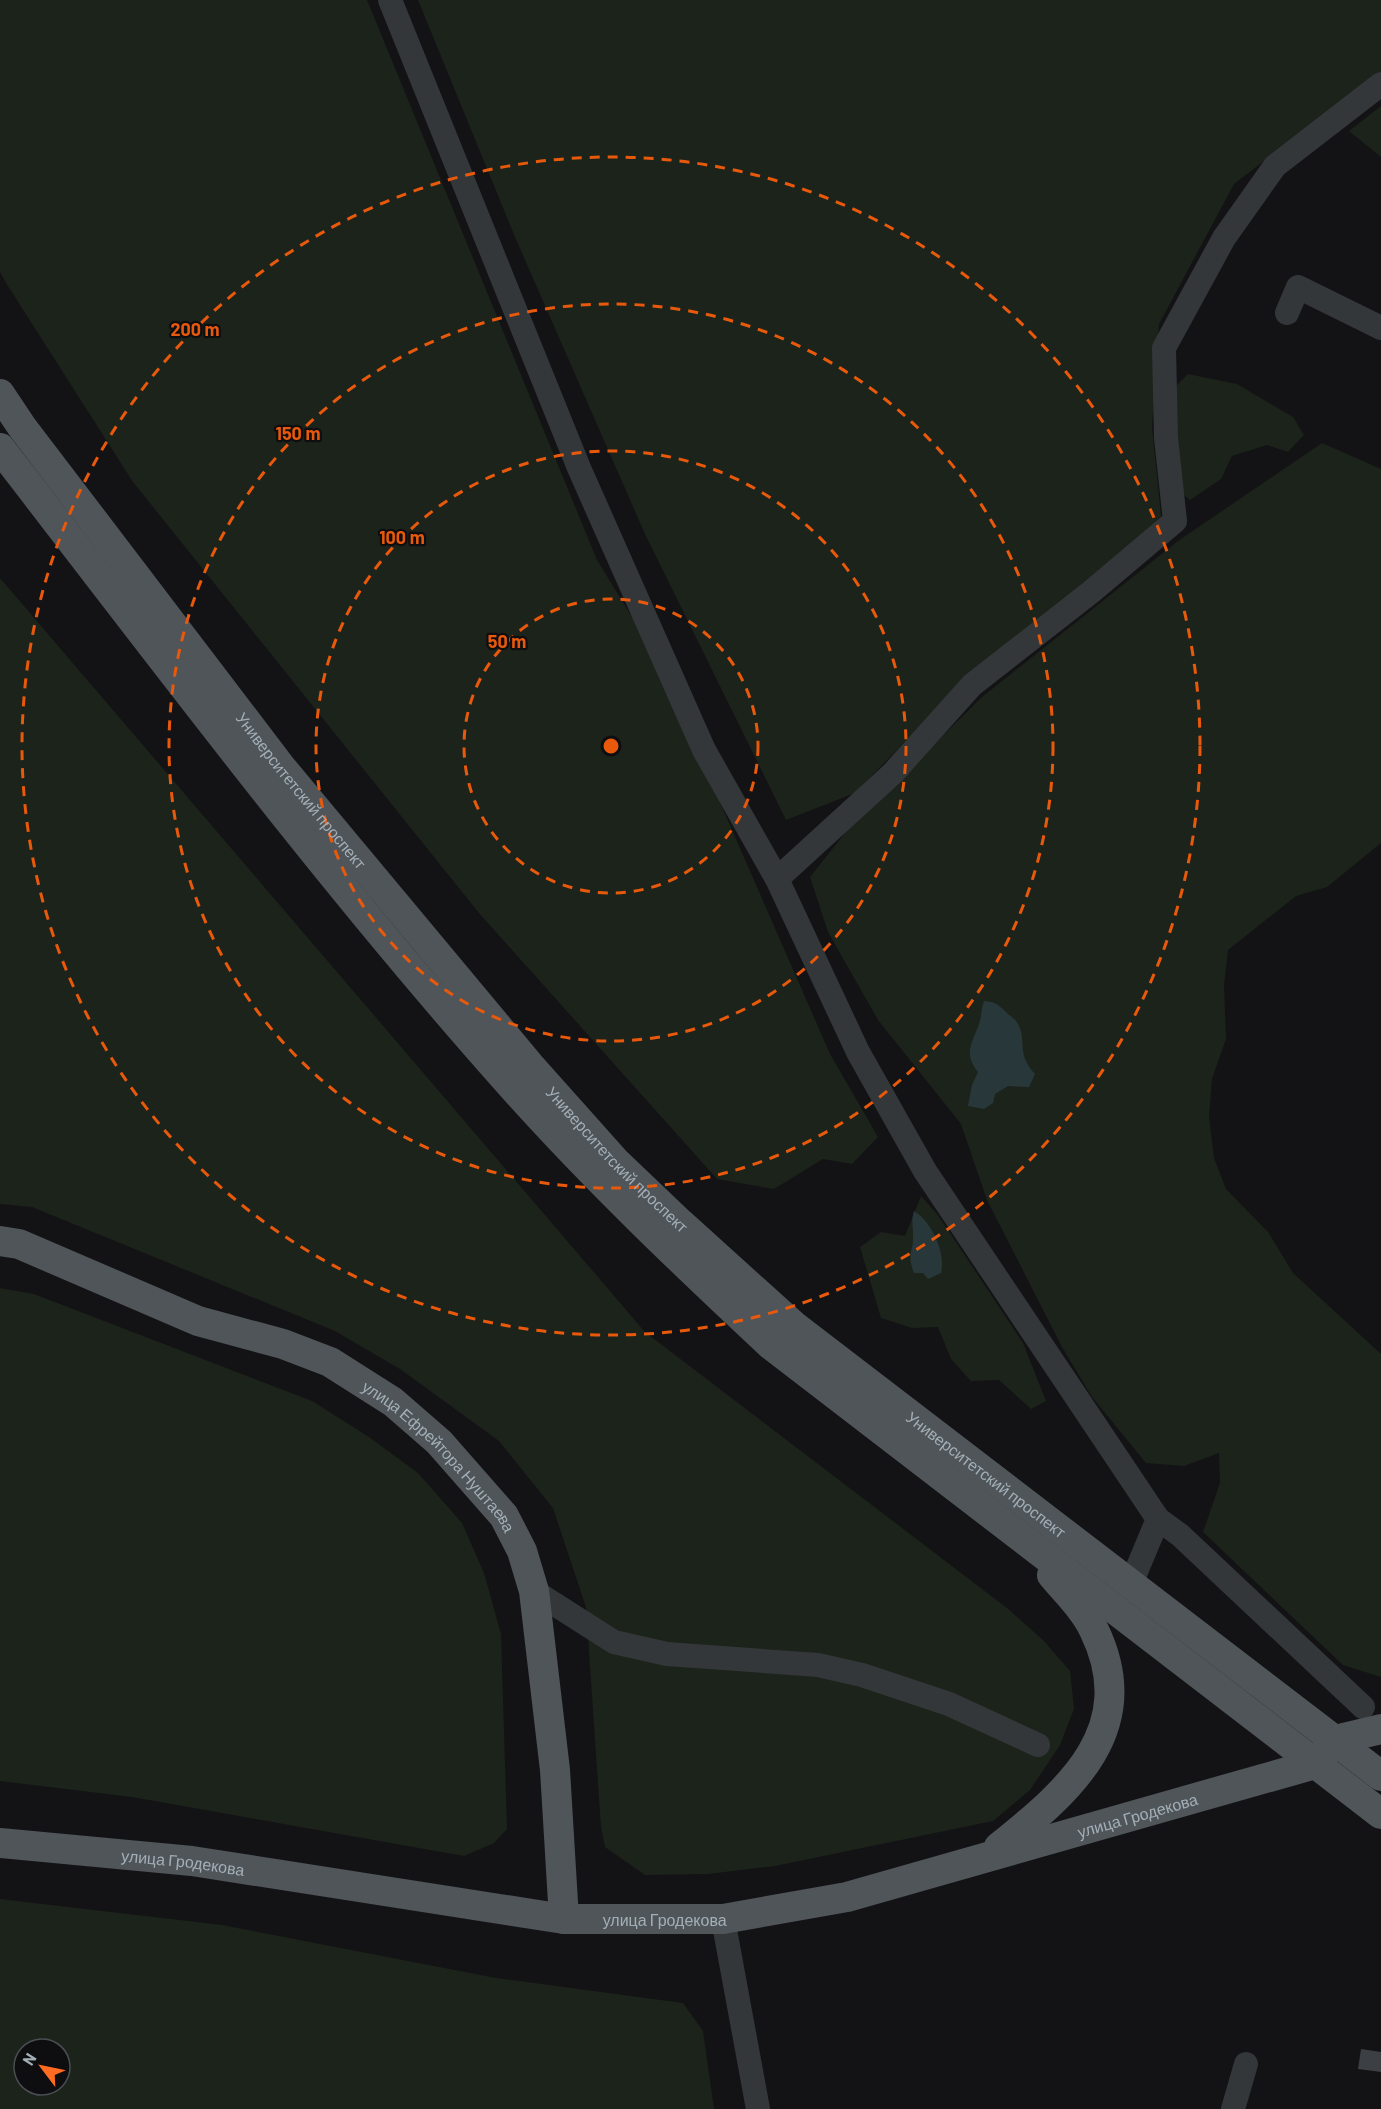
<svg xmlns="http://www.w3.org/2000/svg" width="1381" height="2109" viewBox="0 0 1381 2109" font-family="Barlow,sans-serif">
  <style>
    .green { fill: #1c231b; fill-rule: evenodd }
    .water { fill: #28383a }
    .building { fill: #3c3f43 }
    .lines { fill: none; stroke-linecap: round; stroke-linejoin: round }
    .minor { stroke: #33373a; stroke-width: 24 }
    .major { stroke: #4f5559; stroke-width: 30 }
    .ring { fill: none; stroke: #e8590c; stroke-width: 3; stroke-dasharray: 10 8 }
    .labels { text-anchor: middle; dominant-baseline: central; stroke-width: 4.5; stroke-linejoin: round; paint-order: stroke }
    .street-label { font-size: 16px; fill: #a3afb7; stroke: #0e0e10 }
    .centre { fill: #e8590c; stroke: #0e0e10; stroke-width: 3 }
    .ring-label { font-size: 18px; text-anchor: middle; font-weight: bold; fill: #e8590c; stroke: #0e0e10; stroke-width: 4.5; stroke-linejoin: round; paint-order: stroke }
  </style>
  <rect width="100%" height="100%" fill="#131315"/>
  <path class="green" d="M 0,0 L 367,0 L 597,560 L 656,656 L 830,1054 L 878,1137 L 852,1164 L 823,1159 L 774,1189 L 717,1179 L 479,913 L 133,482 L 6,283 L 0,272 Z
    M 418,0 L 1381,0 L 1381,71 L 1234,184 L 1159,324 L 1152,427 L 1161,516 L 1137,542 L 966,679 L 855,793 L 786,820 L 645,534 L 515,237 Z
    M 1381,106 L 1381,157 L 1349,131 Z
    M 1188,374 L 1237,384 L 1293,417 L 1304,435 L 1288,452 L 1267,445 L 1232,456 L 1221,479 L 1190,500 L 1175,487 L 1173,389 Z
    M 1322,443 L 1381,469 L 1381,843 L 1327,887 L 1296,896 L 1228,950 L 1224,985 L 1226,1039 L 1212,1079 L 1209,1117 L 1214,1158 L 1226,1189 L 1268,1232 L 1293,1273 L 1381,1354 L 1381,1677 L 1343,1665 L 1203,1532 L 1220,1483 L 1219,1453 L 1184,1466 L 1146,1463 L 1092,1397 L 1062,1347 L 987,1200 L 961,1124 L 878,1020 L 828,932 L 810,877 L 849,828 L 982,697 L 1178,541 Z
    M 0,578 L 645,1332 L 1007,1608 L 1043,1640 L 1070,1671 L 1074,1709 L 1060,1745 L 1030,1790 L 993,1821 L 775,1866 L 708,1874 L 645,1875 L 605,1847 L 601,1827 L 586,1607 L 553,1508 L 499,1441 L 400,1369 L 335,1331 L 32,1207 L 0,1204 Z
    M 921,1196 L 938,1215 L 1023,1343 L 1046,1401 L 1031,1409 L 999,1380 L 971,1381 L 951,1359 L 938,1327 L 912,1328 L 881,1318 L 860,1247 L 881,1232 L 905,1236 Z
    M 0,1288 L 34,1294 L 312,1401 L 369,1437 L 418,1473 L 462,1523 L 484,1573 L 501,1634 L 507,1829 L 494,1843 L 464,1856 L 132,1797 L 0,1781 Z
    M 0,1899 L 222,1925 L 496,1978 L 683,2003 L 703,2031 L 714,2109 L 0,2109 ZM 24,2049 L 60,2049 L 60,2085 L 24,2085 Z"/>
  <path class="water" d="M 984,1001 C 996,1002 997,1004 1005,1011 C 1008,1015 1013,1017 1016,1021 C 1029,1039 1014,1052 1035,1074 L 1029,1087 L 1008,1086 L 995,1094 L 993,1103 L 984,1109 L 968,1106 L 972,1085 L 978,1072 C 963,1053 972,1044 979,1024 C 982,1016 981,1009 984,1001 Z
    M 914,1211 C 932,1222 946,1253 941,1273 L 928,1279 L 923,1273 L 914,1273 C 906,1253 914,1252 913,1235 C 913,1226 911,1221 914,1211 Z"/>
  <path class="building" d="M 1361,2049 L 1381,2052 L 1381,2072 L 1358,2069 Z"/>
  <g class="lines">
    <path class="minor" d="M 390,0 L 579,468 L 704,750 L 777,879 L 858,1052 L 925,1171 L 1158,1519 L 1180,1535 L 1363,1707
      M 1287,313 L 1298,287 L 1381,328
      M 777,879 L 893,773 L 972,685 L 1091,592 L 1175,521 L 1166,438 L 1164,348 L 1224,238 L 1275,166 L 1381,84
      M 1130,1586 L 1158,1519
      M 534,1591 L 614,1642 L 667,1654 L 818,1665 L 862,1675 L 949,1704 L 1038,1745
      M 723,1919 L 758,2109
      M 1233,2109 L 1246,2064"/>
    <g class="major">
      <path id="s1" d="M 0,394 L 22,427 L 281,767 L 532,1068 L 615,1161 L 680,1223 L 794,1326 L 1381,1776"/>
      <path d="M 0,448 C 166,663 329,881 510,1084 C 592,1176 681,1261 771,1345 L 1381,1814"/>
      <path id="s2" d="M 0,1241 L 19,1244 L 198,1321 L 283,1344 L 330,1362 L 393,1402 L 439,1442 L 504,1516 L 522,1551 L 534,1591 L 555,1770 L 564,1919"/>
      <path d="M 1325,1752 L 1339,1739 L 1381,1729"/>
      <path id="s3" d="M 0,1843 L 192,1861 L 564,1919 L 723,1919 L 847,1897 L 1315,1764"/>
      <path d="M 999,1847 C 1070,1790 1142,1729 1094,1630 C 1085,1610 1066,1592 1052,1575"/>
    </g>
  </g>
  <g class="ring">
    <circle cx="611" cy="746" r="147"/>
    <circle cx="611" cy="746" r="295"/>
    <circle cx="611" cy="746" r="442"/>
    <circle cx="611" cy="746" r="589"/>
  </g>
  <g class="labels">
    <g class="street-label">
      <text stroke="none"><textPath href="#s1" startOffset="498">Университетский проспект</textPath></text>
      <text stroke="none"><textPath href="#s1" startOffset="984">Университетский проспект</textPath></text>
      <text stroke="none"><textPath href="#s2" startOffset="498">улица Ефрейтора Нуштаева</textPath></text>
      <text stroke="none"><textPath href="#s1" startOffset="1470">Университетский проспект</textPath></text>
      <text stroke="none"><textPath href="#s3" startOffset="1156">улица Гродекова</textPath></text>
      <text stroke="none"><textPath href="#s3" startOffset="184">улица Гродекова</textPath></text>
      <text stroke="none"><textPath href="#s3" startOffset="670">улица Гродекова</textPath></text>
    </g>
  </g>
  <circle cx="611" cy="746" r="9" class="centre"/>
  <g class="ring-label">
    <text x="195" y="336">200 m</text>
    <text x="298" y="440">150 m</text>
    <text x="402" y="544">100 m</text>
    <text x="507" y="648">50 m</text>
  </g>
  <g transform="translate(42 2067) rotate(302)"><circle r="28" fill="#0e0e10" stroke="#4a4e53" stroke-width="1.5"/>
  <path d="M0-4.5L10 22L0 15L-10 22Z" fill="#ff6c21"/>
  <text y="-9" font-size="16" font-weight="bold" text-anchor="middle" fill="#a3afb7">N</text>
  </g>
</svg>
